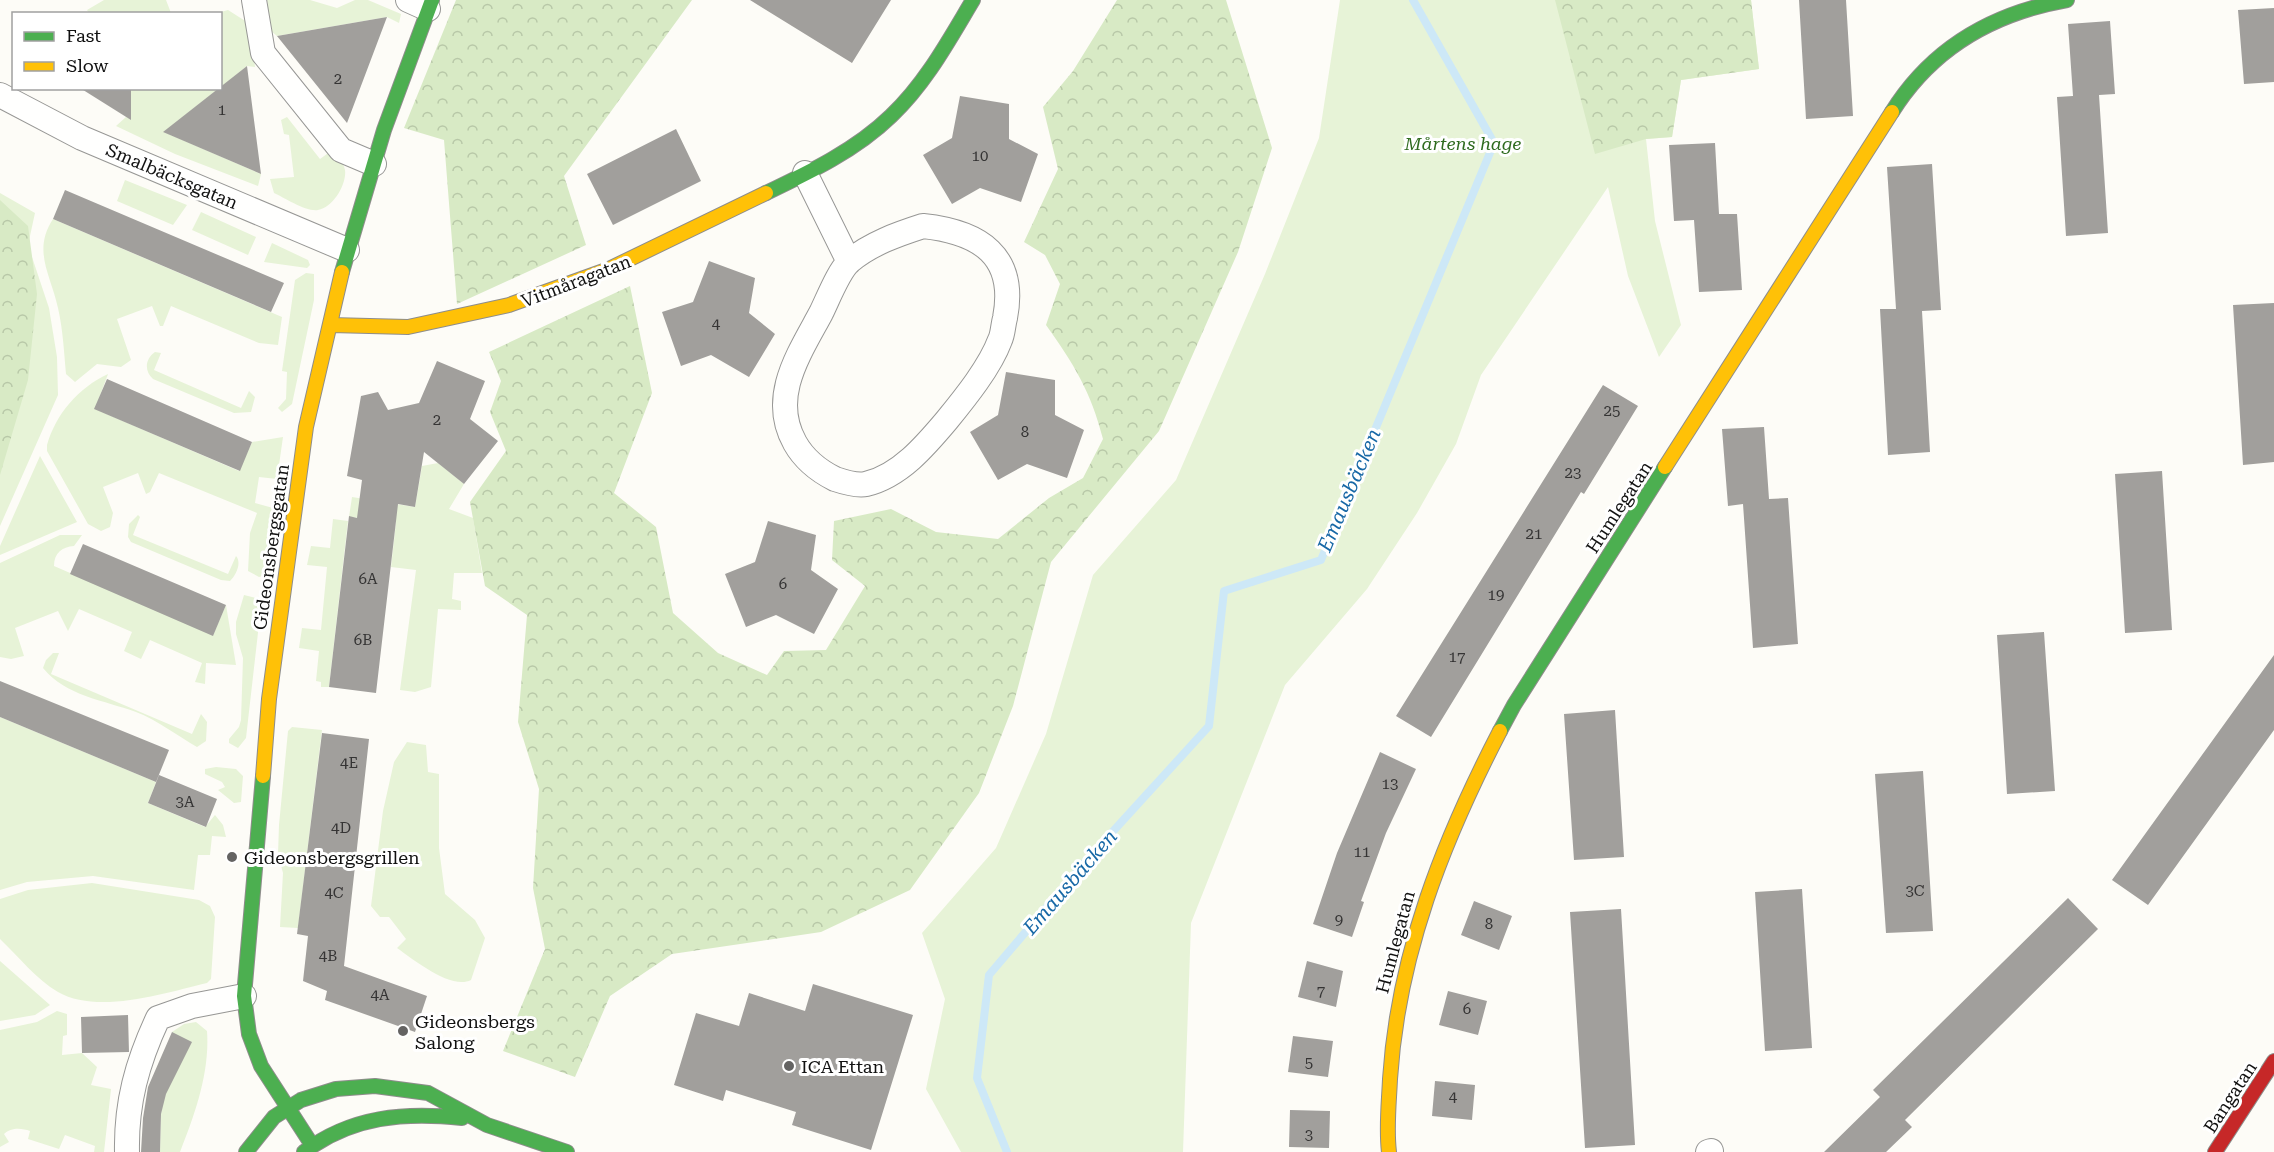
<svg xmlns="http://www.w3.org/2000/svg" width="2274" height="1152" viewBox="0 0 2274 1152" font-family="'Roboto Serif',serif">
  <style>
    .grass { fill: #e7f3d7 }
    .forest { fill: url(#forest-crowns) }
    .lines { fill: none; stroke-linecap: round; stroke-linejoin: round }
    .stream { stroke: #cde8f7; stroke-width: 8 }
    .building { fill: #a19f9c }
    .street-casing { stroke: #979795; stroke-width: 26 }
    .fast-casing { stroke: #8e8d8b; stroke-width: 16 }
    .slow-casing { stroke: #8e8d8b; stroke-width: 16 }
    .jam-casing { stroke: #8e8d8b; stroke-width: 16 }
    .street { stroke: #fffffe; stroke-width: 24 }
    .fast { stroke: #4caf50; stroke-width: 14 }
    .slow { stroke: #ffc107; stroke-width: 14 }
    .jam { stroke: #c62828; stroke-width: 14 }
    .poi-dot { fill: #646362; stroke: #fff; stroke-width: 2 }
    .labels { text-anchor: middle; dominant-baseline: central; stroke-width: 6; stroke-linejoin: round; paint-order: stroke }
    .number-label { font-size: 15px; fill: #353434 }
    .park-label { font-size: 18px; font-style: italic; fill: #2f6b1f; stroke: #fff }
    .street-label { font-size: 18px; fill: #111; stroke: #fff }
    .poi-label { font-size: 18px; fill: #111; stroke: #fff; text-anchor: start }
    .water-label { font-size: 20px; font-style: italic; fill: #1768a6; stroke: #fff }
  </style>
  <defs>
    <pattern id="forest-crowns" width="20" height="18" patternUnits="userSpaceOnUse" patternTransform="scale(1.5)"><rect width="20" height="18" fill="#d8eac5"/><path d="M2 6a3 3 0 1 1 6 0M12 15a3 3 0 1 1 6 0" fill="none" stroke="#b8c8a8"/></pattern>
  </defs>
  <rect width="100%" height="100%" fill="#fdfcf7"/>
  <path class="grass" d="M 104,0 L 166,0 L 171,13 L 89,13 L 87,10 Z
    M 267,0 L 310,0 L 337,8 L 355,0 L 368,0 L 401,14 L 399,23 L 387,17 L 277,36 L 271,31 Z
    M 1340,0 L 1751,0 L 1759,69 L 1681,80 L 1672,137 L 1646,139 L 1655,221 L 1681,325 L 1659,357 L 1628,276 L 1608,187 L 1481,375 L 1456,444 L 1417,513 L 1367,589 L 1285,685 L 1191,923 L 1183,1152 L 961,1152 L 926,1089 L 945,999 L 922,933 L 996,848 L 1046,734 L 1093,575 L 1176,480 L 1265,274 L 1319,138 Z
    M 228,10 L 250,24 L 255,67 L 247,66 L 221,87 L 220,14 L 214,14 Z
    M 131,89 L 218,89 L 164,132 L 261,174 L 258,186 L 175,154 L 116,126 L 126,117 L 131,119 Z
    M 287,117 L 320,159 L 331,151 C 337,157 343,161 345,170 C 347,184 333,208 318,210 C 306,212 285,198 274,193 L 270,179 L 294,177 L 289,135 L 284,134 L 281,120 Z
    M 125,180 L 187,205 L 173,225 L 117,201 Z
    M 0,193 L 35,213 L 28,245 L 49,308 L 57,357 L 58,395 L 0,526 Z
    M 201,212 L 256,237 L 248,255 L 192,230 Z
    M 53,219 L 282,317 L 278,345 L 259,343 L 171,306 L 163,326 L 160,326 L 152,306 L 117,319 L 131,360 L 121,367 L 97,364 L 75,382 L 66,374 C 64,352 63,330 58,308 C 51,275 32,251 53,219 Z
    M 272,243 L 308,260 L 310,265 L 307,268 L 264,262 Z
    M 306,273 L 314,274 L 314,300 L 292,404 L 282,412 L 278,408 L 286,399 L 287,372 L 282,371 L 295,280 Z
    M 155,352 L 161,353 L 154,370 L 241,408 L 249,391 L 255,397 L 251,412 L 234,413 L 153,379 C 144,371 145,359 155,352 Z
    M 108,374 L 95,409 L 239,471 L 252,442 L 283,437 L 277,479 L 259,477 L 255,503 L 273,508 L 263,576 L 259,577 L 248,571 L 250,533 L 257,513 L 159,473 L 150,492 L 146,494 L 138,473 L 103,487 L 113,513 L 110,527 L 101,531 L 88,524 L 47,451 L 47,445 C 56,414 78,388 108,374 Z
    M 40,456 L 77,522 L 0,555 L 0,546 Z
    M 438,463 L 464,484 L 449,509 L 473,518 L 482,573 L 454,573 L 452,599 L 461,601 L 461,610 L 438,609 L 431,687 L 415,692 L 400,690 L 416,570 L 391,567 L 396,522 L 349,517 L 352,497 L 415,507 L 422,466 Z
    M 138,515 L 140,517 L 133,535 L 228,574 L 236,556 C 242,563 236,575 230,581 L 221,580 L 131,542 L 128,537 L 129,524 Z
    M 333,519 L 348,521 L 329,687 L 321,687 L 321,682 L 316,681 L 319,651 L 299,648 L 302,628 L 321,630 L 327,567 L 307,565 L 311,546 L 330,548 Z
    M 60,535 L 82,535 L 74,546 C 62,547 54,553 54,566 L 213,635 L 226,605 L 236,665 L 206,663 L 205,684 L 195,682 L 202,663 L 150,640 L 141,659 L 124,651 L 132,632 L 79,609 L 68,631 L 58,611 L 15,628 L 24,656 L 11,659 L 0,657 L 0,563 Z
    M 244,595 L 256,598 L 260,615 L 246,738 L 238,748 L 229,743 L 229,739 L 239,727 L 241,720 L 243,658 L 236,634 L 236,622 Z
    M 53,653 L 59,653 L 51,674 L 192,734 L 201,714 L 207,722 L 206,741 L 197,747 C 178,736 157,720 136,712 C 103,700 66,696 43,668 L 46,660 Z
    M 0,717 L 156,782 L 148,803 L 205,827 L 215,815 L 223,825 L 226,837 L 212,836 L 210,855 L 198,855 L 194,890 L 93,876 L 27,882 L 0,890 Z
    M 292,727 L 322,730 L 298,928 L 280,927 L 283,873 L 278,854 L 279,825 L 288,731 Z
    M 407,742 L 426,745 L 428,772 L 439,774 L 439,848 L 445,894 L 475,920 L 485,938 L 471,980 C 451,990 414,960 397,948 L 406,939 L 389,917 L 380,917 L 371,906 L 383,811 L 394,762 Z
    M 216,767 L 236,769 L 243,776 L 241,802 L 234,803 L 218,790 L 225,787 L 222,782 L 205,774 L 205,769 Z
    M 92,883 L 199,900 L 210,906 L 215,917 L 211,979 L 207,983 C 165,993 98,1015 58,992 C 37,980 18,956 0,939 L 0,899 L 28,890 Z
    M 0,961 L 50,1005 L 35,1015 L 0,1021 Z
    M 57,1011 L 67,1014 L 67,1035 L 63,1036 L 62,1055 L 82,1053 L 97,1067 L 91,1085 L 111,1089 L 104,1152 L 94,1152 L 95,1146 L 65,1135 L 59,1149 L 28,1139 L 30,1131 C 22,1128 11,1127 4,1134 L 9,1142 L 0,1147 L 0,1030 L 37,1022 Z
    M 196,1022 L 207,1031 C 210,1072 195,1114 180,1152 L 160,1152 L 161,1114 L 172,1032 L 184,1024 Z"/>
  <path class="forest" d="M 456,0 L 692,0 L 564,176 L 586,245 L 457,304 L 444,140 L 404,128 Z
    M 1117,0 L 1226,0 L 1272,148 L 1238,252 L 1159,431 L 1051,562 L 1013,706 L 979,793 L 910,890 L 821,932 L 672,954 L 610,996 L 575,1077 L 503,1051 L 545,949 L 533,888 L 539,789 L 518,722 L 527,615 L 485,586 L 470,502 L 506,451 L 490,412 L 501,381 L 489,352 L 630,286 L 652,393 L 614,493 L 656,527 L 673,613 L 718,653 L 767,675 L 784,651 L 826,650 L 865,586 L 832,560 L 834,521 L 891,509 L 936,532 L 998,539 L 1049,498 L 1083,478 L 1103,439 C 1091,392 1074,364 1046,325 L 1060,284 L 1045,255 L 1024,242 L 1058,169 L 1043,107 L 1073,71 Z
    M 1555,0 L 1751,0 L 1759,69 L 1681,80 L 1672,137 L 1646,139 L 1595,154 Z
    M 0,200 L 28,226 L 37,294 L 28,380 L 0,475 Z"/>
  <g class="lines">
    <path class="stream" d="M 1007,1152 L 977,1078 L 989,975 L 1085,862 L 1209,726 L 1224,591 L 1321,560 L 1494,143 L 1413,0"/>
  </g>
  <path class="building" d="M 750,0 L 891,0 L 852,63 Z
    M 1799,0 L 1846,0 L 1853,116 L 1806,119 Z
    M 2274,8 L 2274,82 L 2244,84 L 2238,10 Z
    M 387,17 L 347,123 L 277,36 Z
    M 2110,21 L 2115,94 L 2099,95 L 2108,233 L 2066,236 L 2057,97 L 2073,96 L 2068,24 Z
    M 247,66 L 261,174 L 163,132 Z
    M 80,88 L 131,88 L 131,120 Z
    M 960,96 L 1009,104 L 1009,139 L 1038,154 L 1021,202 L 980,188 L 952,204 L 923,155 L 952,138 Z
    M 676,129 L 701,181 L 613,225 L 587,174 Z
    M 1715,143 L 1719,214 L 1737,214 L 1742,290 L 1699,292 L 1694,220 L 1674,221 L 1669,145 Z
    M 1932,164 L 1941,310 L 1922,311 L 1930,452 L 1888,455 L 1880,309 L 1896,309 L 1887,167 Z
    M 65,190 L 284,283 L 271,312 L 53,219 Z
    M 709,261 L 755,278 L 749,313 L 775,334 L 749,377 L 711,355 L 681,366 L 662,312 L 693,302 Z
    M 2274,303 L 2274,462 L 2243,465 L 2233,305 Z
    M 437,361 L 485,381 L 470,419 L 498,441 L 464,484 L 424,452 L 415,507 L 398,504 L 376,693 L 329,687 L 349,516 L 357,518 L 362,480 L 347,476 L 361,396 L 378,392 L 388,410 L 419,403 Z
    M 1006,372 L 1055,380 L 1055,415 L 1084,430 L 1067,478 L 1027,464 L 998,480 L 970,432 L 998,415 Z
    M 107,379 L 252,442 L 240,471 L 94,409 Z
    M 1603,385 L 1638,406 L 1584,494 L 1581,492 L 1431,737 L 1396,716 Z
    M 1764,427 L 1769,499 L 1788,498 L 1798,644 L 1753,648 L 1743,504 L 1728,506 L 1722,429 Z
    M 2162,471 L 2172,630 L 2125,633 L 2115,474 Z
    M 768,521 L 816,535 L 811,570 L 838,589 L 814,634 L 776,615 L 746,627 L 725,574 L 755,562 Z
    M 83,544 L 226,605 L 213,636 L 70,574 Z
    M 2044,632 L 2055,791 L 2007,794 L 1997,635 Z
    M 2274,655 L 2274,730 L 2148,905 L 2112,880 Z
    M 0,681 L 169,750 L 156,782 L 0,717 Z
    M 1615,710 L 1624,857 L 1574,860 L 1564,714 Z
    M 322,733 L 369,739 L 344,966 L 427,996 L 415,1032 L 325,1000 L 327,991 L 303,981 L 308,936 L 297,934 Z
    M 1380,752 L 1416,769 L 1386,833 L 1361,901 L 1364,902 L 1352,937 L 1313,924 L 1337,853 Z
    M 1923,771 L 1933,931 L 1886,933 L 1875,774 Z
    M 159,775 L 217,799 L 206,827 L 148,803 Z
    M 1802,889 L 1812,1048 L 1765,1051 L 1755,892 Z
    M 2068,898 L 2098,929 L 1905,1120 L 1912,1127 L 1886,1152 L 1824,1152 L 1880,1097 L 1873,1090 Z
    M 1474,901 L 1512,916 L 1499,950 L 1461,935 Z
    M 1621,909 L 1635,1145 L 1585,1148 L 1570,912 Z
    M 1307,961 L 1343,971 L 1336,1007 L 1298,997 Z
    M 813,984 L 913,1015 L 871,1150 L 792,1125 L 796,1112 L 726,1090 L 723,1101 L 674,1085 L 696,1013 L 739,1026 L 749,993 L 805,1011 Z
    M 1448,991 L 1487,1001 L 1478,1035 L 1439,1025 Z
    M 128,1015 L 129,1052 L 82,1053 L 81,1017 Z
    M 172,1032 L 192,1042 L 166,1094 L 161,1114 L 160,1152 L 141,1152 L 143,1118 L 148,1087 Z
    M 1293,1036 L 1333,1041 L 1328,1077 L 1288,1072 Z
    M 1435,1081 L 1475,1085 L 1472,1120 L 1432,1116 Z
    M 1290,1110 L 1330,1111 L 1329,1148 L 1289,1147 Z"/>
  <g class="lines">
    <g class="street-casing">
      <path id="street" d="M 254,0 L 263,53 L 341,150 L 374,164
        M 408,0 L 428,9
        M 0,95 L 82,138 L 347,250
        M 805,173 L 849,262
        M 923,226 C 980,232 1017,256 1005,318 C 1003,325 1003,334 1000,340 C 990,367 965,398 947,420 C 926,445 900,476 866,484 C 857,486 844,482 835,479 C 819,471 804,459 795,443 C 769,397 799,354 821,313 C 828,299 839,270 850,261 C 870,244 898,234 923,226 Z
        M 127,1152 C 126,1103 137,1063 158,1018 L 192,1006 L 244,996
        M 1708,1152 L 1711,1151"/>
    </g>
    <g class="fast-casing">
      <path id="fast" d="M 1892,112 C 1932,48 1994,13 2067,0
        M 766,193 C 810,172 856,150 891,116 C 926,83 949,40 973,0
        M 342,272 L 384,130 L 432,0
        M 1500,731 L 1514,705 L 1665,467
        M 263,776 L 244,996 L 249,1034 L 261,1066 L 312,1145
        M 246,1152 L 274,1117 L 301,1100 L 336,1089 L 375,1086 L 428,1093 L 487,1125 L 567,1152
        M 304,1152 C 352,1116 404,1112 462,1118"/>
    </g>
    <g class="slow-casing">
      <path id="slow" d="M 331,325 L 408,327 L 509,305 L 609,269 L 766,193
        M 1665,467 L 1892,112
        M 263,776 L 269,699 L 306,427 L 342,272
        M 1389,1152 C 1386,1128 1389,1103 1390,1079 C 1398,954 1443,841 1500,731"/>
    </g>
    <g class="jam-casing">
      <path id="jam" d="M 2215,1152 L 2274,1061"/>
    </g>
    <use href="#street" class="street"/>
    <use href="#fast" class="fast"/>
    <use href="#slow" class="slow"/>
    <use href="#jam" class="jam"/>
  </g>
  <g class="poi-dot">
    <circle cx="232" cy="857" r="6"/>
    <circle cx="403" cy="1031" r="6"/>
    <circle cx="789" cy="1066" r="6"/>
  </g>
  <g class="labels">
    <g class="number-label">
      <text x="338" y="79">2</text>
      <text x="222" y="110">1</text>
      <text x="980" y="156">10</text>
      <text x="716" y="324">4</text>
      <text x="1612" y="411">25</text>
      <text x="437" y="420">2</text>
      <text x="1025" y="432">8</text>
      <text x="1573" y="473">23</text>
      <text x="1534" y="534">21</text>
      <text x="368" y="579">6A</text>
      <text x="783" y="584">6</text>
      <text x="1496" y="595">19</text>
      <text x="363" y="640">6B</text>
      <text x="1457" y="657">17</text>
      <text x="349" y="763">4E</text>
      <text x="1390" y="784">13</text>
      <text x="185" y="802">3A</text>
      <text x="341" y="828">4D</text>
      <text x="1362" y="852">11</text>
      <text x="1915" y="891">3C</text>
      <text x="334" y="893">4C</text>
      <text x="1339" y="920">9</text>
      <text x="1489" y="924">8</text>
      <text x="328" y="956">4B</text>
      <text x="1321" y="991">7</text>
      <text x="380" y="995">4A</text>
      <text x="1467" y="1009">6</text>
      <text x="1309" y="1063">5</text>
      <text x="1453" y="1097">4</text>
      <text x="1309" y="1135">3</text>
    </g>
    <g class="park-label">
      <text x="1463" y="143">Mårtens hage</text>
    </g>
    <g class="street-label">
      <text transform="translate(172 176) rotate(23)">Smalbäcksgatan</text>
      <text transform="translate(576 281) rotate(-21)">Vitmåragatan</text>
      <text transform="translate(1619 507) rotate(-57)">Humlegatan</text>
      <text transform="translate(271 547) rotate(-82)">Gideonsbergsgatan</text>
      <text transform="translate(1395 942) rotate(-75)">Humlegatan</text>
      <text transform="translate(2230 1097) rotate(-57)">Bangatan</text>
    </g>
    <g class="poi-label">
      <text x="244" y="857">Gideonsbergsgrillen</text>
      <text x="415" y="1021">Gideonsbergs<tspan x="415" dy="21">Salong</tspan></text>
      <text x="801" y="1066">ICA Ettan</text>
    </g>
    <g class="water-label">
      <text transform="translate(1349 490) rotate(-67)">Emausbäcken</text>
      <text transform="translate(1070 882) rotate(-49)">Emausbäcken</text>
    </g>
  </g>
  <rect x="12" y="12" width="210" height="78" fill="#ffffff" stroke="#a0a0a0" stroke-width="1.5"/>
  <rect x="24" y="32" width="30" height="9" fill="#4caf50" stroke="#a0a0a0" stroke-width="1.5"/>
  <text x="66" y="42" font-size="18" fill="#111111">Fast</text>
  <rect x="24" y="62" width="30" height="9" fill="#ffc107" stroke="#a0a0a0" stroke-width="1.5"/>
  <text x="66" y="72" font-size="18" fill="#111111">Slow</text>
</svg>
